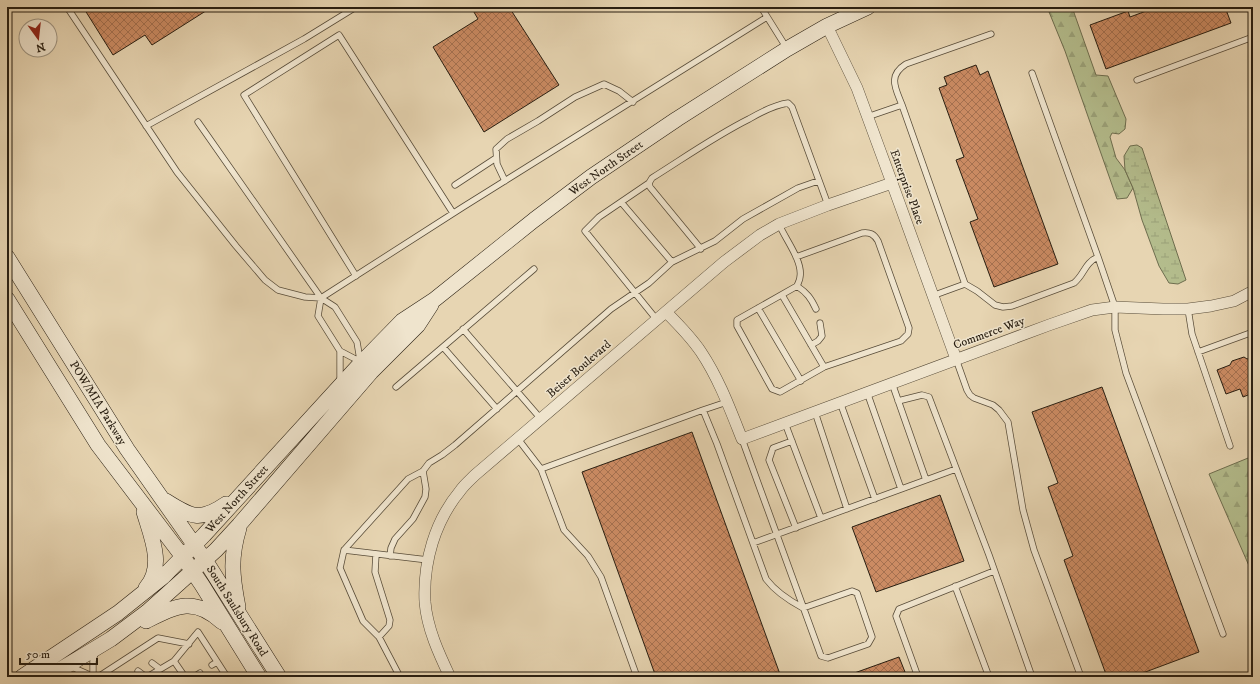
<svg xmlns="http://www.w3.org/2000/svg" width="1260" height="684" viewBox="0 0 1260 684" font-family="'IM FELL DW Pica',serif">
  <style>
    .forest { fill: url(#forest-firs); stroke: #6e6e4f }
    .wetland { fill: url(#wetland-marsh); stroke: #6e6e4f }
    .building { fill: url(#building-cross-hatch); stroke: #281e11 }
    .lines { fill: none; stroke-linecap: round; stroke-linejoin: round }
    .lane-casing { stroke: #584c39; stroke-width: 7 }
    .street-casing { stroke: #584c39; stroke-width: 12 }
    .secondary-casing { stroke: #281e11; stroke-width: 16 }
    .lane { stroke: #efe4cd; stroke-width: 5.5 }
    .street { stroke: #efe4cd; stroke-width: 11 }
    .secondary { stroke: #efe4cd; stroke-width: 15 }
    .labels { text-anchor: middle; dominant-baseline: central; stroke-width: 3; stroke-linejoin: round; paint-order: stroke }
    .street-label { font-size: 12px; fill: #281e11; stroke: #efe4cd }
  </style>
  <defs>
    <pattern id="forest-firs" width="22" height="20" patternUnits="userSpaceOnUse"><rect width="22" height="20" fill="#b4bd8d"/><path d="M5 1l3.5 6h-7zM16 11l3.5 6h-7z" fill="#9ba279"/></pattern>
    <pattern id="wetland-marsh" width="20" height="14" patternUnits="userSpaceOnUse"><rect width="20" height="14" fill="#b4bd8d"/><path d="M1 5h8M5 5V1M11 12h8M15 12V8" fill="none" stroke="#9ba279"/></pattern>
    <pattern id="building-cross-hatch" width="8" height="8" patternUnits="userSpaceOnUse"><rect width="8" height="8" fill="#cb8b63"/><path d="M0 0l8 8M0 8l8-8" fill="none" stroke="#a57150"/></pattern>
  </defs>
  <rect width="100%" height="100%" fill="#e7d5b2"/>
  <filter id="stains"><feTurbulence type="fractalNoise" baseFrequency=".005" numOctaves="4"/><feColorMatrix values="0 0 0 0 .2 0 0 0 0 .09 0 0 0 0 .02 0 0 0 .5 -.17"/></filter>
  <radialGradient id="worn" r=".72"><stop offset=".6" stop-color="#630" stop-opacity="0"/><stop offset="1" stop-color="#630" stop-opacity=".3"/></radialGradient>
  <path class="forest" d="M 1047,7 L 1072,7 L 1096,75 L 1108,76 L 1126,119 L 1125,129 L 1119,134 L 1112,133 L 1110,137 L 1116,158 L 1125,170 L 1133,188 L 1127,198 L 1117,199 L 1065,51 Z
    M 1253,456 L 1253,575 L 1209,474 Z"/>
  <path class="wetland" d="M 1137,145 L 1142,148 L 1186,280 L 1178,284 L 1169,283 L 1159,266 L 1142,220 L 1133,188 L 1125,170 L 1124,156 L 1130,146 Z"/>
  <path class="building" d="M 83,7 L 212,7 L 152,45 L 145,35 L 113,55 Z
    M 471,7 L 509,7 L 559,85 L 484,132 L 433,47 L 478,19 Z
    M 1157,7 L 1225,7 L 1231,23 L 1106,69 L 1090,25 L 1128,11 L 1130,17 Z
    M 976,65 L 980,75 L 988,71 L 1058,264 L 994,287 L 970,222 L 978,219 L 956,160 L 964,157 L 939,88 L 947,85 L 944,77 Z
    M 1244,357 L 1247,359 L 1253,357 L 1253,393 L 1243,397 L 1240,389 L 1226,394 L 1217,370 L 1230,365 L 1232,361 Z
    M 1102,387 L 1199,652 L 1132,677 L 1107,677 L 1064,560 L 1073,556 L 1048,487 L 1058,483 L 1032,412 Z
    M 692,432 L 781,677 L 656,677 L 582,472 Z
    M 940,495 L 964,561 L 876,592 L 852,527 Z
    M 899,657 L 907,677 L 846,677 L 846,676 Z"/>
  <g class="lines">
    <g class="lane-casing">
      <path id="lane" d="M 67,7 L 177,172 L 236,246 L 265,280 L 278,290 L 305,297 L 321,298 L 463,207 L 767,17
        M 761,7 L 786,47
        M 1032,73 L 1098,257
        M 1137,80 L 1253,37
        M 902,105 C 896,89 887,76 906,64 L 991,34
        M 867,117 L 902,105 L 965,284 L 932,296
        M 198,122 L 321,298
        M 146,126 L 304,39 L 356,7
        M 505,181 L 497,164 L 496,149 L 507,139 L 538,121 L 575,97 L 604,84 L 619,91 L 633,102
        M 649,183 L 599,217 L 585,231 L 657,320
        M 455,185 L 496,158
        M 621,202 L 672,262
        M 779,224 C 785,239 803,261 800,277 C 800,280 798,283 797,286 L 737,320 L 737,326 L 772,389 L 780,392 L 824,367 L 901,341 L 908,334 L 909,328 L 878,241 C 874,234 870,232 862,233 L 796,257
        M 701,249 L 650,187 L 649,183 L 652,178 C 684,158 715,136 749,119 C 761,112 774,105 788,103 L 792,107 L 828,205
        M 356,276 L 244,95 L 339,35 L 453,213
        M 965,284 L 977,291 L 995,305 L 1003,307 L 1012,306 L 1074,283 C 1085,274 1084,263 1098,257 L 1115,307 L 1115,330 L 1126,373 L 1223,634
        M 797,286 C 807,293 811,298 816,309
        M 782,295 L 824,367
        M 758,308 L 801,381
        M 1188,309 L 1192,334 L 1230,446
        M 463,329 L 541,419
        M 811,345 L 818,341 L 822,336 L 820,323
        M 443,347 L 497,409
        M 1198,352 L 1253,332
        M 956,359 L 967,390 L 970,395 L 974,398 L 993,405 L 999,410 L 1008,422 L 1023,510 L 1034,550 L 1081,677
        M 360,360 L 357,342 L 335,307 L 321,298 L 318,316 L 340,351 L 361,362
        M 340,381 L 340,351
        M 396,387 L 534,269
        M 867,392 L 901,489
        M 898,401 L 922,395 L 929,397 L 989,555 L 1032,677
        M 840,402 L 875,499
        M 703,410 L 727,402
        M 815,412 L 847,509
        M 785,423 L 821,518
        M 518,439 L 541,469
        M 792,441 L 773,448 L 769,460 L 796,528
        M 926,480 L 956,469
        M 753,543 L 926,480 L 892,383
        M 344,550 L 428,560
        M 376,554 L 375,572 L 390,620 L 389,626 L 379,637
        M 390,556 L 391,548 L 395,539 L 413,519 L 425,497 L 426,489 L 423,471
        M 955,586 L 989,677
        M 152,663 L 160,669
        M 212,665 L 217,662
        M 68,667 L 74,668 L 92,676
        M 138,671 L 146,677
        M 93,677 L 93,661 L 95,653
        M 98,677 L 158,638 L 189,644
        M 147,677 L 174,661
        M 185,677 L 174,661 L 198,632 L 227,677
        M 194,677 L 200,673
        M 219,677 L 224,674
        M 400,677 L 379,637 L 363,621 L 340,568 L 344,550 L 408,479 L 423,471 L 429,463 L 442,455 L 455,445 L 611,309 L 649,283 L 672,262 L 715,241 L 743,219 L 798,188 L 818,181
        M 637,677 L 601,577 L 588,556 L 564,530 L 541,469 L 703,410 L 717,444 L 766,579 C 775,591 790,601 803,608 L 852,591 L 857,593 L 872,637 L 868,644 L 828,658 L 821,656 C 795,583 768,511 742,439
        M 918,677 L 896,616 L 899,609 L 994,571"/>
    </g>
    <g class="street-casing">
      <path id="street" d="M 827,26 L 857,88 L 892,183 L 956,359
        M 666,312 C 679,325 691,337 701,352 C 719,379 730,409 742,439 L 1049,325 L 1092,310 L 1115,307 L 1163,309 L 1188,309 L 1211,306 L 1234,301 L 1253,291
        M 450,677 C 439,654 427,628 425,602 C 423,562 435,521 460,491 C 464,485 470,480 475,475 L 724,262 L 760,235 L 779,224 L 828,205 L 892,183"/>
    </g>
    <g class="secondary-casing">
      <path id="secondary" d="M 7,257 L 127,449 L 205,560 L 279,677
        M 7,299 L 98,445 L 183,557 L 202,585 L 259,677
        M 166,501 C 191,517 200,522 226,504
        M 144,512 C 151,536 165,566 146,588
        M 238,607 C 232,576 230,558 239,528
        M 146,621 C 176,606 194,596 222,622
        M 22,677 L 118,613 L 163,577 L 204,535 L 361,363 L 402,321 L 434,300 L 534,220 L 591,177 L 677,119 L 787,49 L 827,26 L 868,7
        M 48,677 L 111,639 L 147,612 L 216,550 L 239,525 L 371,372 L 418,325 L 431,305"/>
    </g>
    <use href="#lane" class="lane"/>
    <use href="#street" class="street"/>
    <use href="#secondary" class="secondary"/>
  </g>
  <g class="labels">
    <g class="street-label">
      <text transform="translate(606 168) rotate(-35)">West North Street</text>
      <text transform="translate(907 187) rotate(70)">Enterprise Place</text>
      <text transform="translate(989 333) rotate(-20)">Commerce Way</text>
      <text transform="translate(579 369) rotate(-41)">Beiser Boulevard</text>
      <text transform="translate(98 403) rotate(58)">POW/MIA Parkway</text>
      <text transform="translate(237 499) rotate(-48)">West North Street</text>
      <text transform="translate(237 611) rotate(58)">South Saulsbury Road</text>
    </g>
  </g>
  <rect width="1260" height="684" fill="none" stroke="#e7d5b2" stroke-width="24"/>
  <rect x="8" y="8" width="1244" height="668" fill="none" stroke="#281e11" stroke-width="2"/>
  <rect x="12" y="12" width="1236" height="660" fill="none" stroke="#281e11"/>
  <g transform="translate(38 38) rotate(165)"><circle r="19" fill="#efe4cd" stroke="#9f9582"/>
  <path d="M0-3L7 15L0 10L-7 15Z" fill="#8f2418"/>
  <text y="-6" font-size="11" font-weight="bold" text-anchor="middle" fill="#281e11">N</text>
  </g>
  <path d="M20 658v6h77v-6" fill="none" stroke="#281e11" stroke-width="2"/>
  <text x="26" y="658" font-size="12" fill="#281e11" stroke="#efe4cd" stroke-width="3" paint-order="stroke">50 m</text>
  <rect width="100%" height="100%" filter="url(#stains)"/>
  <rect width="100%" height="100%" fill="url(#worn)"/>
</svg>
